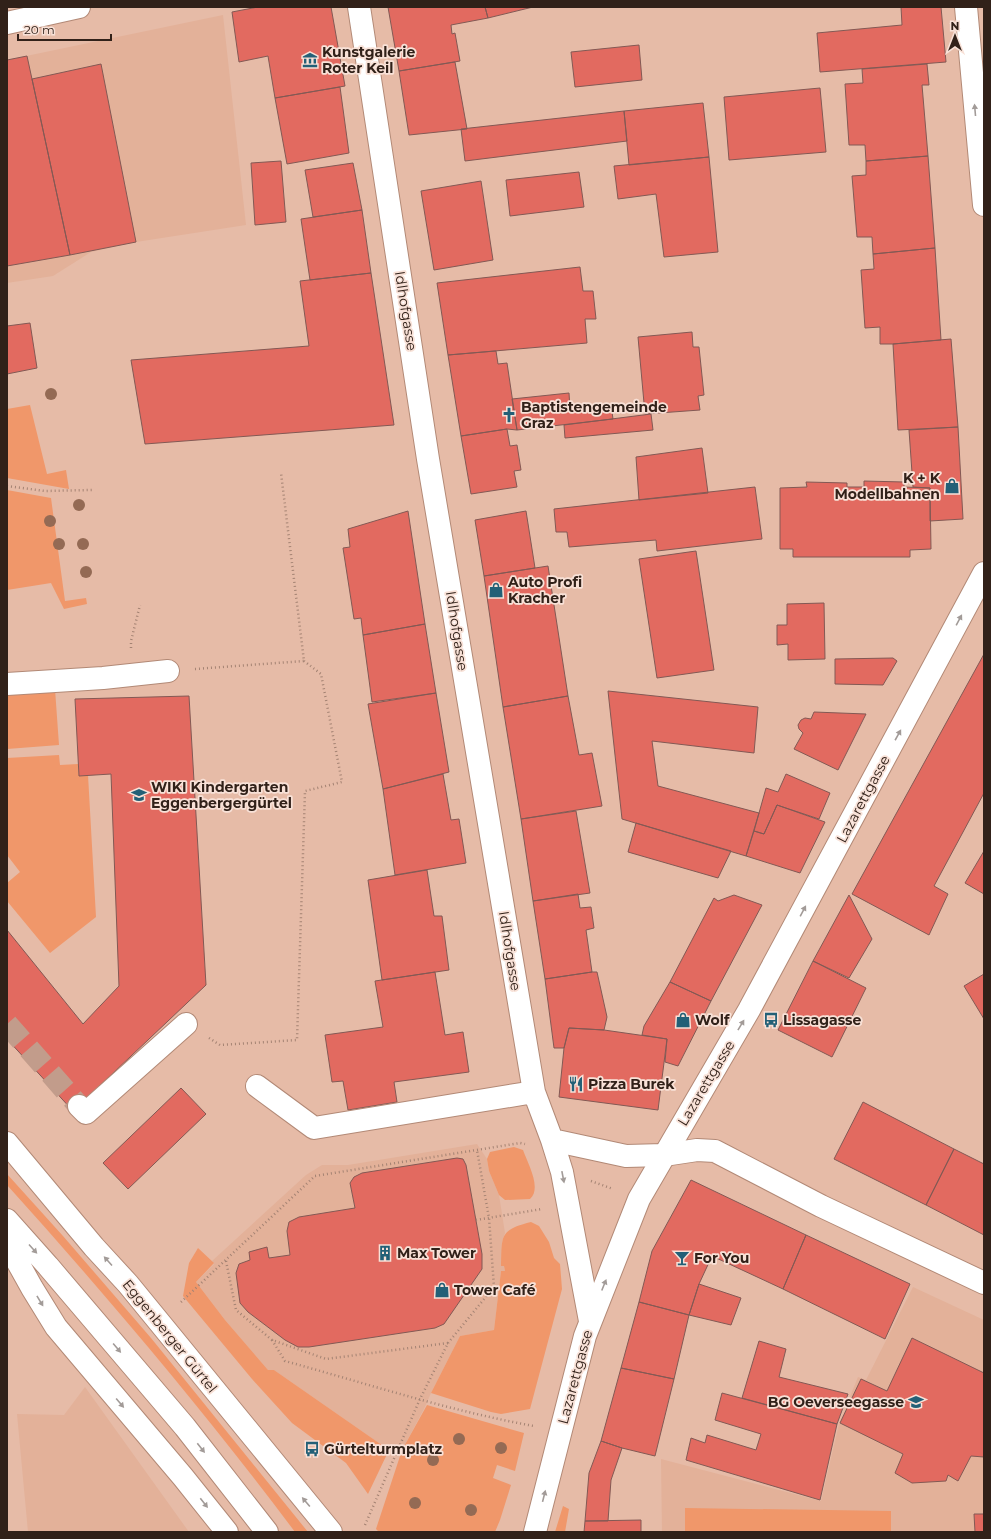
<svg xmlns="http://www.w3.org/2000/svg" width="991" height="1539" viewBox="0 0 991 1539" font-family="Montserrat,sans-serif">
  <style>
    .built { fill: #e3b199 }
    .green { fill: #f0976a }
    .building { fill: #e26a60; stroke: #835954 }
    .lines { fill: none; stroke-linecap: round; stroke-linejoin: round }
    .minor-tunnel { stroke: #c29c8b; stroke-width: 22; stroke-dasharray: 22 11; stroke-linecap: butt }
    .minor-casing { stroke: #b28976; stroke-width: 24 }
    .major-casing { stroke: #b28976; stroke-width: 24 }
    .path { stroke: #a48373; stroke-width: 2.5; stroke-dasharray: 1 3; stroke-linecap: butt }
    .minor { stroke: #fff; stroke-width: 22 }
    .major { stroke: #fff; stroke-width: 22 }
    .tree { fill: #946a54 }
    .oneway { fill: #a29b98 }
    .labels { text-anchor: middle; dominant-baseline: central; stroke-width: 3.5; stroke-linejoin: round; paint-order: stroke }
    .poi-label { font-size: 14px; font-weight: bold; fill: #312119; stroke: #f8e1d7; text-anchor: start }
    .street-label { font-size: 14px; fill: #312119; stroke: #f8e1d7 }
  </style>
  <rect width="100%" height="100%" fill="#e6bba7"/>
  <path class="built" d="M 223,15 L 246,225 L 136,242 L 91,252 L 53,276 L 7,283 L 7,60 Z
    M 477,1144 L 487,1159 L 489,1171 L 499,1195 L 505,1233 L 502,1242 L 501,1265 L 504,1266 L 505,1271 L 501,1271 L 494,1330 L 460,1336 L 431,1393 L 424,1409 L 402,1450 L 389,1450 L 274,1370 L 268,1370 L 225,1320 L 196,1282 L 214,1264 L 212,1261 L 306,1175 L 322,1165 L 348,1165 Z
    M 913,1287 L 984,1320 L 984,1532 L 662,1532 L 661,1459 L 821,1501 L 839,1424 L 858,1377 L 866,1380 Z
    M 85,1387 L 189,1532 L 28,1532 L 17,1414 L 64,1415 Z"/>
  <path class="green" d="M 30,405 L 47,474 L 66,470 L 69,489 L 7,478 L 7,409 Z
    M 7,490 L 51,498 L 65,601 L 86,598 L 87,604 L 64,609 L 51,583 L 7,590 Z
    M 55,689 L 59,745 L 7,749 L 7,692 Z
    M 59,755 L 60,765 L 78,764 L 79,776 L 88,775 L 96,917 L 50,953 L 7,901 L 7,883 L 20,872 L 7,855 L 7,758 Z
    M 514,1147 L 523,1150 C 528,1164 542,1188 530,1199 L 505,1200 L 499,1195 L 489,1171 L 487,1159 L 490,1152 Z
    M 7,1174 L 63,1236 L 151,1338 L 308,1532 L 295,1532 C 205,1412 108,1297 7,1185 Z
    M 531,1222 L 539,1226 L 549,1242 L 554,1258 L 560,1264 L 562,1289 L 530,1409 L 501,1414 L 491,1412 L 431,1393 L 460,1336 L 494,1330 L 501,1271 L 505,1271 L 504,1266 L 501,1266 C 502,1236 499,1230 531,1222 Z
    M 198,1248 L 214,1263 L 196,1282 L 225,1320 L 268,1370 L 274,1370 L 389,1450 L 368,1494 L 346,1463 L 292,1423 L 252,1379 L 183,1296 L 189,1263 Z
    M 427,1405 L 524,1433 L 515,1471 L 497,1465 L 493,1478 L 511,1485 L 500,1520 L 495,1532 L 379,1532 L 376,1529 L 402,1450 Z
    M 563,1506 L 569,1509 L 565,1532 L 555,1532 Z
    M 685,1508 L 891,1511 L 891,1532 L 685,1532 Z"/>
  <path class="building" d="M 258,7 L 331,7 L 345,86 L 275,98 L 268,56 L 239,62 L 232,12 Z
    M 388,7 L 485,7 L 488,18 L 451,25 L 452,34 L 455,33 L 460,61 L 399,71 Z
    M 485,7 L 533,7 L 488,18 Z
    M 901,7 L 941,7 L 946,62 L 820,72 L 817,33 L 902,25 Z
    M 639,45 L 642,80 L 575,87 L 571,52 Z
    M 27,56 L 70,255 L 7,266 L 7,60 Z
    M 455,62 L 467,129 L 409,135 L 399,71 Z
    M 101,64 L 136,242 L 70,255 L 32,79 Z
    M 927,64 L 929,85 L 922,85 L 928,156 L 866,161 L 865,145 L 849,145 L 845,84 L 863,83 L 862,69 Z
    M 340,87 L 349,153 L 287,164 L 275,98 Z
    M 820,88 L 826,152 L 729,160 L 724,97 Z
    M 703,103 L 709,157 L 629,165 L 624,111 Z
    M 624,111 L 627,141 L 465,161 L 461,129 Z
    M 928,156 L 935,248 L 873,254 L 872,237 L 857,237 L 852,176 L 866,175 L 866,161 Z
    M 709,157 L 718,252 L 664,257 L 656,194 L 618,199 L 614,166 Z
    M 281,161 L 286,222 L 255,225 L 251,163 Z
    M 353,163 L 362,210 L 313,217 L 305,170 Z
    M 579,172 L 584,207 L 510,216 L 506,180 Z
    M 481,181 L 493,260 L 434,270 L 421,191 Z
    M 362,210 L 371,273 L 310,280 L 301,219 Z
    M 935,248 L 941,340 L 893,344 L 880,344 L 880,327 L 865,328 L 861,270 L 874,269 L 873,254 Z
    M 580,267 L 583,291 L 593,291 L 596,319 L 585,319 L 587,343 L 448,355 L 437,283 Z
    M 371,273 L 394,425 L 145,444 L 131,360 L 309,346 L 300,281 Z
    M 30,323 L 37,368 L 7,374 L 7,326 Z
    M 692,332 L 693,347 L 699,347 L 704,395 L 698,396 L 700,410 L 645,414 L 638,337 Z
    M 951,339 L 958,427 L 898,430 L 893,344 Z
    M 496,351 L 498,364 L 507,363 L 517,430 L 507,429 L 461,436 L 448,355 Z
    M 569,393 L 570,409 L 611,405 L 613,419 L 517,430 L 512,399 Z
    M 651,414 L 653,430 L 565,438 L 564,425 Z
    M 958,427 L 963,519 L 930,521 L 930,488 L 913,487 L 909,430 Z
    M 507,429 L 510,446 L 517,445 L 521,470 L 514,471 L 517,487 L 471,494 L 461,436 Z
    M 702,448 L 708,493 L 639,500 L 636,457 Z
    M 864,481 L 904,482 L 904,487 L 930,488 L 931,549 L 910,550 L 910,557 L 793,557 L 793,549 L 780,549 L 780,488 L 807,487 L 806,482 L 847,483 L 847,487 L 864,487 Z
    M 755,487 L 762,539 L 657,551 L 656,540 L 569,547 L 567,532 L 556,532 L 554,509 Z
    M 408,511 L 425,624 L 363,635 L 361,618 L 354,619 L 343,548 L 350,547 L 348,529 Z
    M 526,511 L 535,568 L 484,576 L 475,520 Z
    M 696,551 L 714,670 L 657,678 L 639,559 Z
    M 548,566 L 568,696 L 503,707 L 484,576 Z
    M 824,603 L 825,659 L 788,660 L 788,644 L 777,645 L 777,625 L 787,625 L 787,604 Z
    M 425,624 L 436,693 L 372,702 L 363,635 Z
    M 984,654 L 984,793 L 934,886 L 948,894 L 929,935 L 852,894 Z
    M 893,658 L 897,661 L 883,685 L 835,684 L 835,659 Z
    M 608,691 L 758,707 L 754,753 L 652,741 L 658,786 L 759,813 L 746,856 L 622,819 Z
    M 436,693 L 449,772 L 383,789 L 368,704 Z
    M 189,696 L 206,985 L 73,1111 L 7,1039 L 7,930 L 83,1024 L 119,986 L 111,774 L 79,776 L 75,699 Z
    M 568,696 L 579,755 L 592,753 L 602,806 L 521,819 L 503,707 Z
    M 814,712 L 866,714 L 838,770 L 794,749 L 803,733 L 799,729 L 798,725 L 801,720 L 805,718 L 811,719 Z
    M 443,774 L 451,820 L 459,819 L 466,863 L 395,875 L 383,789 Z
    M 786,774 L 830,793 L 819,819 L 777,805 L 764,834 L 754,831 L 766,788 L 778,792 Z
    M 777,805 L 825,822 L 800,873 L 746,856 L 754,831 L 764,834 Z
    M 576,811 L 590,893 L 533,901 L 521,819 Z
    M 636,823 L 731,851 L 718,878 L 628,852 Z
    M 984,851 L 984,894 L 965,883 Z
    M 427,870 L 434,916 L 442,916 L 449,970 L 382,980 L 368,880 Z
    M 578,894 L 580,908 L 591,907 L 594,928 L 586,930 L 592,972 L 545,979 L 533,901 Z
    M 734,895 L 762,905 L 711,1001 L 670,982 L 714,898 L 718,901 Z
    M 849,895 L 872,939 L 849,978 L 813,961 Z
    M 813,961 L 866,988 L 832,1057 L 778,1030 Z
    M 435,972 L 445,1035 L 463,1032 L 469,1072 L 394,1082 L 397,1102 L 348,1110 L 343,1081 L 332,1082 L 325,1035 L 383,1027 L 375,981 Z
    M 592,972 L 597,972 L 607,1017 L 604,1030 L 569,1028 L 564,1048 L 554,1048 L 545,979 Z
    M 984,974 L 984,1019 L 964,986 Z
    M 670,982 L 711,1001 L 678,1066 L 665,1062 L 667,1039 L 642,1035 L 644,1026 Z
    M 569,1028 L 604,1030 L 667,1039 L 658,1110 L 559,1097 L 564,1048 Z
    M 181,1088 L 206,1114 L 128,1189 L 103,1163 Z
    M 863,1102 L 954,1149 L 926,1205 L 834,1159 Z
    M 954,1149 L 984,1164 L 984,1235 L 926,1205 Z
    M 457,1158 L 463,1159 L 466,1165 L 482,1254 L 482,1269 L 444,1324 L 435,1328 L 309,1347 L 298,1347 L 285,1340 L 248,1312 L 240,1303 L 236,1273 L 239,1264 L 250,1260 L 249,1252 L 267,1247 L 269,1258 L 290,1255 L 287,1231 L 289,1222 L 299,1217 L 355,1208 L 350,1183 L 354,1177 L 362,1173 Z
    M 691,1180 L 806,1235 L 783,1289 L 712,1256 L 699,1284 L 689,1315 L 639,1302 L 652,1251 Z
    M 806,1235 L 910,1284 L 885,1339 L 783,1289 Z
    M 699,1284 L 741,1298 L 731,1325 L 689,1315 Z
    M 639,1302 L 689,1315 L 674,1379 L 621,1368 Z
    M 912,1338 L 984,1373 L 984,1457 L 971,1456 L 958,1481 L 948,1475 L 946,1481 L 912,1483 L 895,1473 L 903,1454 L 840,1423 L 861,1379 L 887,1391 Z
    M 759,1341 L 786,1349 L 779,1377 L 848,1394 L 837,1424 L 742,1398 Z
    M 621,1368 L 674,1379 L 655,1456 L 622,1448 L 601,1441 Z
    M 722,1393 L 837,1424 L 820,1500 L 686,1460 L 691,1438 L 705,1443 L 707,1435 L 756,1450 L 761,1434 L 715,1420 Z
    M 601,1441 L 622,1448 L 611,1480 L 608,1521 L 585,1521 L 589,1473 Z
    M 974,1514 L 984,1514 L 984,1532 L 975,1532 Z
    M 641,1520 L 641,1532 L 584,1532 L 585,1521 Z"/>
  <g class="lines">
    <path class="minor-tunnel" d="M 7,1024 L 79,1106"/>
    <g class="minor-casing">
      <path id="minor" d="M 359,7 L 428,459 L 534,1092 L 552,1140 L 562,1172 L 590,1321
        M 966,7 L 984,205
        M 7,684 L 103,678 L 168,671
        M 257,1086 L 314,1128 L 534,1092
        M 79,1106 L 86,1113 L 186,1024
        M 552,1140 L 626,1156 L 664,1155 L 697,1150 L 715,1151 L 821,1206 L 984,1283"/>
    </g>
    <g class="major-casing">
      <path id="major" d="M 7,23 L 79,7
        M 7,1143 L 94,1247 L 128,1284 L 331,1532
        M 7,1220 L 48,1266 L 185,1427 L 267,1532
        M 7,1243 L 32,1288 L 56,1327 L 183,1477 L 227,1532
        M 535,1532 L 585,1336 L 639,1199 L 749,1010 L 984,573"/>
    </g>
    <path class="path" d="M 7,486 L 45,491 L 92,490
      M 131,648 L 131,641 L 140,605
      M 195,669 L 304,661 L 281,473
      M 209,1038 L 220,1045 L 297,1040 L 305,791 L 342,782 L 321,674 L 304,661
      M 591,1181 L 613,1189
      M 476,1220 L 542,1209
      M 226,1261 L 236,1310 L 272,1340 L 326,1359 L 448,1343
      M 181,1302 L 315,1176 L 520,1143 L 525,1144
      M 272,1340 L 285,1361 C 368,1384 450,1411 534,1426
      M 365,1525 L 420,1399 L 448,1343 L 494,1287 L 489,1218 L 477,1150"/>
    <use href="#minor" class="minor"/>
    <use href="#major" class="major"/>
  </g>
  <g class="tree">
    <circle cx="51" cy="394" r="6"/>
    <circle cx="79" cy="505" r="6"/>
    <circle cx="50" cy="521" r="6"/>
    <circle cx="59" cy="544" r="6"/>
    <circle cx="83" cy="544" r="6"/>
    <circle cx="86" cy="572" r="6"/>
    <circle cx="459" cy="1439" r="6"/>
    <circle cx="501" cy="1448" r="6"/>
    <circle cx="433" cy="1460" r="6"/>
    <circle cx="415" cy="1503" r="6"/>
    <circle cx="471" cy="1510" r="6"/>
  </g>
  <defs><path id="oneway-solid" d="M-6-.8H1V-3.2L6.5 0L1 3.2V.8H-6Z"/></defs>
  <g class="oneway">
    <use href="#oneway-solid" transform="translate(975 110) rotate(-95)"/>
    <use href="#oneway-solid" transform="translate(959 620) rotate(-62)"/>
    <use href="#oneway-solid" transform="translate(898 735) rotate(-61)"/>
    <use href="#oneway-solid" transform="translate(803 911) rotate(-62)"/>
    <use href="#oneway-solid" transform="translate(741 1025) rotate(-59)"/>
    <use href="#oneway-solid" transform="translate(563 1177) rotate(79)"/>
    <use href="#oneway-solid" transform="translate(33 1249) rotate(48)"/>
    <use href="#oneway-solid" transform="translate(108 1261) rotate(-132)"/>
    <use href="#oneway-solid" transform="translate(604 1285) rotate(-68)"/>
    <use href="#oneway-solid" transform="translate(40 1301) rotate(59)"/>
    <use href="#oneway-solid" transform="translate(117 1348) rotate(50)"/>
    <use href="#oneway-solid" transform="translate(120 1403) rotate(50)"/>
    <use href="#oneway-solid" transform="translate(201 1448) rotate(52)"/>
    <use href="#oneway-solid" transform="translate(544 1496) rotate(-76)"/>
    <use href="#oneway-solid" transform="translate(306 1502) rotate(-130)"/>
    <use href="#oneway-solid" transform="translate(204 1503) rotate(52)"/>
  </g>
  <defs>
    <g id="museum-bare" transform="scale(1.2)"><path d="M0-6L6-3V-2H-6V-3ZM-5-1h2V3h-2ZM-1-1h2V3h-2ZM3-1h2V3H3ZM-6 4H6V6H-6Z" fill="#236077" stroke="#f8e1d7" stroke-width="2.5" paint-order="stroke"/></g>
    <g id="church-bare" transform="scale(1.2)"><path d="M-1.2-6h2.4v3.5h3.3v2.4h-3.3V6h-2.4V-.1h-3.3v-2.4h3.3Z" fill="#236077" stroke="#f8e1d7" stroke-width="2.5" paint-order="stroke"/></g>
    <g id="shop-bare" transform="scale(1.2)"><path d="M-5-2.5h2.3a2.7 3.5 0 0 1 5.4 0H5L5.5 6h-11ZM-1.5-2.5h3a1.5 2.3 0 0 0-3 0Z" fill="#236077" stroke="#f8e1d7" stroke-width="2.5" paint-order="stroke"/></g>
    <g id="school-bare" transform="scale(1.2)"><path d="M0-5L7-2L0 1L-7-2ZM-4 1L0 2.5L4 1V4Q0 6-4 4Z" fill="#236077" stroke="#f8e1d7" stroke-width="2.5" paint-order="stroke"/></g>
    <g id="bus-bare" transform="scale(1.2)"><path d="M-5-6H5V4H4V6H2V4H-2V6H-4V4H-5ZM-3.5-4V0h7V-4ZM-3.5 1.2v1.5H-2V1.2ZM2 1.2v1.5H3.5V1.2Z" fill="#236077" stroke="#f8e1d7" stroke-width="2.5" paint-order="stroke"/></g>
    <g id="restaurant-bare" transform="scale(1.2)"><path d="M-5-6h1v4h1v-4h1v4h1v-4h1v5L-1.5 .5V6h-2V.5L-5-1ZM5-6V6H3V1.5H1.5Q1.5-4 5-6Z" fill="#236077" stroke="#f8e1d7" stroke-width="2.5" paint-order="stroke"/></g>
    <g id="building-bare" transform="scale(1.2)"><path d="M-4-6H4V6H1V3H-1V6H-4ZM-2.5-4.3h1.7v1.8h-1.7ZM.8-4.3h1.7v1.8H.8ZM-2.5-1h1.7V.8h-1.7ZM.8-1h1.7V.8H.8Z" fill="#236077" stroke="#f8e1d7" stroke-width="2.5" paint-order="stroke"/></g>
    <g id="bar-bare" transform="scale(1.2)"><path d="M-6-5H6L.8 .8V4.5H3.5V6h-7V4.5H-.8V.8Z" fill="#236077" stroke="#f8e1d7" stroke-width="2.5" paint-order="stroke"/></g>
  </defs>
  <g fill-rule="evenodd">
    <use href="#museum-bare" x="310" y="60"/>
    <use href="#church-bare" x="509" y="415"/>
    <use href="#shop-bare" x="952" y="486"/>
    <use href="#shop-bare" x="496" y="590"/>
    <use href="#school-bare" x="139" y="795"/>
    <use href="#shop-bare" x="683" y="1020"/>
    <use href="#bus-bare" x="771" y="1020"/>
    <use href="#restaurant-bare" x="576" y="1084"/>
    <use href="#building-bare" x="385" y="1253"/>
    <use href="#bar-bare" x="682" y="1258"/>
    <use href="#shop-bare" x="442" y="1290"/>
    <use href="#school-bare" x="916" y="1402"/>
    <use href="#bus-bare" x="312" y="1449"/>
  </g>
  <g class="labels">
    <g class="poi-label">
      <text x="322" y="52">Kunstgalerie<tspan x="322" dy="16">Roter Keil</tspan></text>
      <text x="521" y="407">Baptistengemeinde<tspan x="521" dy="16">Graz</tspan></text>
      <text x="940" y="478" text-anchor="end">K + K<tspan x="940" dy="16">Modellbahnen</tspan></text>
      <text x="508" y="582">Auto Profi<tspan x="508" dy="16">Kracher</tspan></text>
      <text x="151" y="787">WIKI Kindergarten<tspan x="151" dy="16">Eggenbergergürtel</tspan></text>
      <text x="695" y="1020">Wolf</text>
      <text x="783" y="1020">Lissagasse</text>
      <text x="588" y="1084">Pizza Burek</text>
      <text x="397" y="1253">Max Tower</text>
      <text x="694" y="1258">For You</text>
      <text x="454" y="1290">Tower Café</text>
      <text x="904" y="1402" text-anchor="end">BG Oeverseegasse</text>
      <text x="324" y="1449">Gürtelturmplatz</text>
    </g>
    <g class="street-label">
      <text transform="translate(406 311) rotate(81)">Idlhofgasse</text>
      <text transform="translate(457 631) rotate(81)">Idlhofgasse</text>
      <text transform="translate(863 799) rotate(-62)">Lazarettgasse</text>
      <text transform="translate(510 951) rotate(81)">Idlhofgasse</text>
      <text transform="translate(706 1083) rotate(-59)">Lazarettgasse</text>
      <text transform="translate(170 1336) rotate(51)">Eggenberger Gürtel</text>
      <text transform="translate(575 1377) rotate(-75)">Lazarettgasse</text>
    </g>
  </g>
  <rect width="991" height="1539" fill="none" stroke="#312119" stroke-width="16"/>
  <g transform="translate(955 36)" stroke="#f8e1d7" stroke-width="3" paint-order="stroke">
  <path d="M0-3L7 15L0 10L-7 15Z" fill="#312119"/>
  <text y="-6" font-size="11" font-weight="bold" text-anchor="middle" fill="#312119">N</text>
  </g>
  <path d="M18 34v6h93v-6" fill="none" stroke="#312119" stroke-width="2"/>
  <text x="24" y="34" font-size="12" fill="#312119" stroke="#f8e1d7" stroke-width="3" paint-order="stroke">20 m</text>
</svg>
